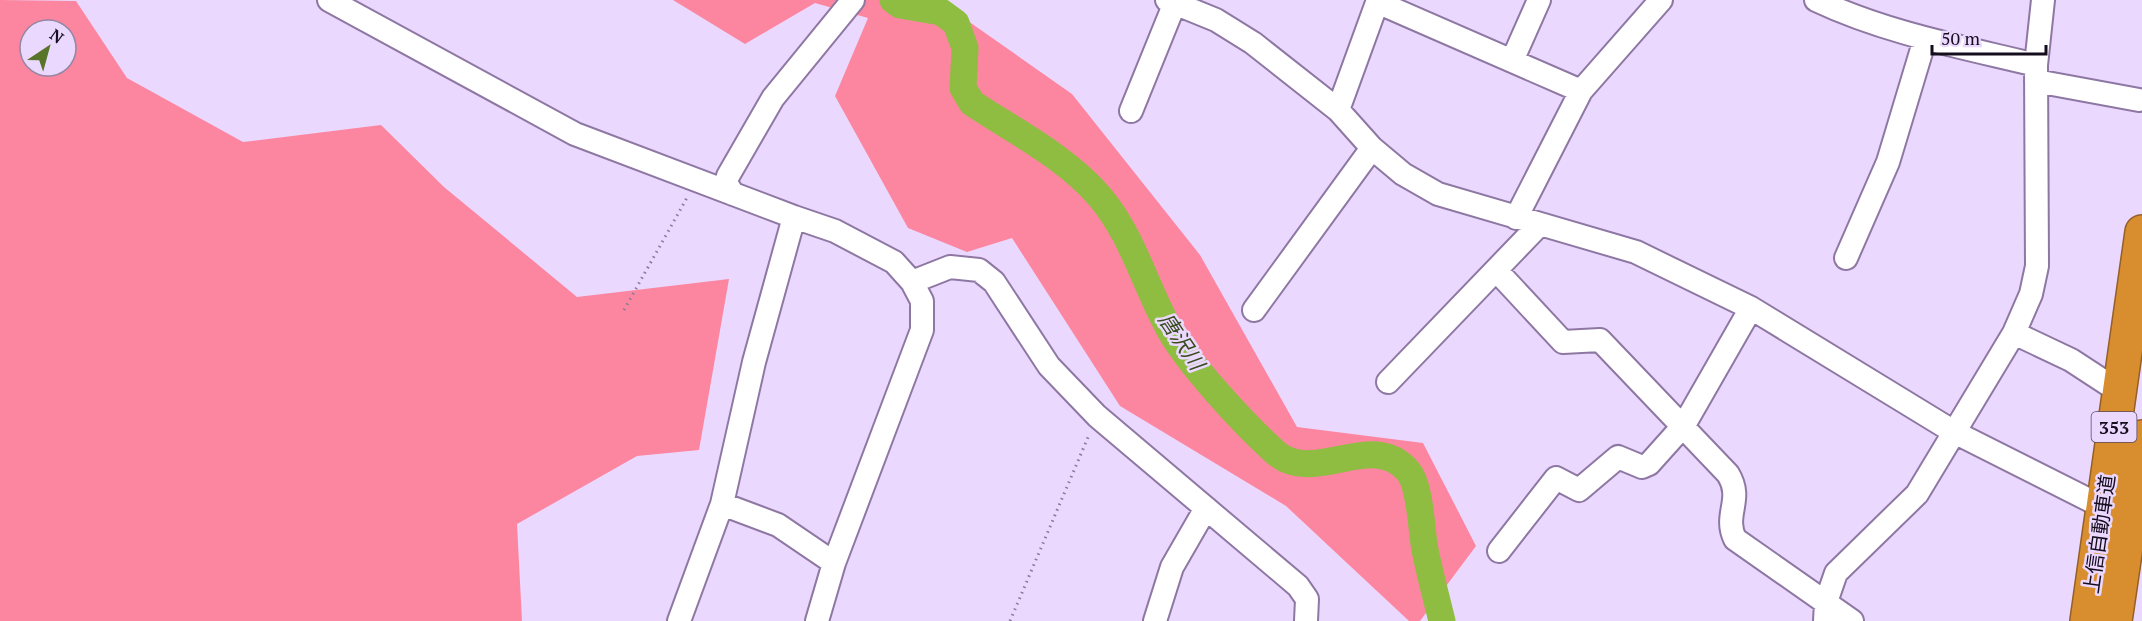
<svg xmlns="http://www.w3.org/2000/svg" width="2142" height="621" viewBox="0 0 2142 621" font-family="'PT Serif','Noto Sans JP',serif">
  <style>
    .green { fill: #fc869f; fill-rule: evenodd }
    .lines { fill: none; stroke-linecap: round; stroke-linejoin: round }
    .river { stroke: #8ebd42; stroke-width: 27 }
    .minor-casing { stroke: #8e78a3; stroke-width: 26 }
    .highway-casing { stroke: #946028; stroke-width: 36 }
    .path { stroke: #8a7b98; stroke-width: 3; stroke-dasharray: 1.5 4.5; stroke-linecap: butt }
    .minor { stroke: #fff; stroke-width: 22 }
    .highway { stroke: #d88d2e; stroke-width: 33 }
    .labels { text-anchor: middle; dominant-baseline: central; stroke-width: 5; stroke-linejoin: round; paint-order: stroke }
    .shield { fill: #ebd8ff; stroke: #554960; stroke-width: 1.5 }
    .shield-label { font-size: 18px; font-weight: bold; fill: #150c1c }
    .street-label { font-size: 20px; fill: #150c1c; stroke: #ebd8ff }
    .water-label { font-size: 21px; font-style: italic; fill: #394c1d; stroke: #ebd8ff }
  </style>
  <rect width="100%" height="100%" fill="#ebd8ff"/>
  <path class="green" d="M 0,0 L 76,1 L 127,78 L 243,142 L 381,125 L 444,187 L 577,297 L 729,279 L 699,450 L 637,456 L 517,524 L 522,621 L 0,621 ZM 30,30 L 66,30 L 66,66 L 30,66 Z
    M 673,0 L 938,0 L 1072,94 L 1200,255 L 1297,427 L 1423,443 L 1476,546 L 1420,621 L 1409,621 L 1286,506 L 1120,406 L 1012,238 L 967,252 L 908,228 L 835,96 L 868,18 L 815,3 L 745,44 Z"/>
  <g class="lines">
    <path class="river" d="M 893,0 L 900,5 L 941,12 L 956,23 L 965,48 L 963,88 L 972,103 C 1014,131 1066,157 1100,197 C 1132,235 1144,282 1167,325 C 1185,361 1245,425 1276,453 C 1315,486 1372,429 1408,471 C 1421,486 1421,530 1425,550 C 1430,574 1436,597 1442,621"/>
    <g class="minor-casing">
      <path id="minor" d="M 329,0 L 575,134 L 794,217 L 835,231 L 894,262 L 912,282 L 922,301 L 922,330 L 834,563 L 817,621
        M 1167,0 L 1216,20 L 1253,43 L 1338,110 L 1372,148 L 1403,174 L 1438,194 L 1636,252 L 1751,308 L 1954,432 L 2115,513
        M 1816,0 C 1886,33 1962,47 2036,65
        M 1377,2 L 1581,91
        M 1512,61 L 1539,0
        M 2036,81 L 2139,100
        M 1338,110 L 1378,0
        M 1131,111 L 1176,0
        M 733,194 L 726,183 L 728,176 L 773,98 L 853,0
        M 1516,218 L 1581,91 L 1661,0
        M 1846,258 L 1888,162 L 1925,39
        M 1496,270 L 1563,342 L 1600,340 L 1728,474 C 1744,500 1723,514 1735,539 L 1852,621
        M 912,282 L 950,267 L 979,270 L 994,282 L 1049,366 L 1097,416 L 1298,586 L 1307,599 L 1306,621
        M 1254,310 L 1372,148
        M 2014,333 L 2071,360 L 2120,392
        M 1388,382 L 1540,224
        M 722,504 L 778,525 L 834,563
        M 1499,551 L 1556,478 L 1579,490 L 1618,457 L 1642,467 L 1649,464 L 1684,425 L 1751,308
        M 679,621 L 722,504 L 754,362 L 794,217
        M 1155,621 L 1172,567 L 1206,508
        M 1825,621 L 1826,602 L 1836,573 L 1917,494 L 2014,333 L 2031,294 L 2037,266 L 2036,65 L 2043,0"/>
    </g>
    <g class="highway-casing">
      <path id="highway" d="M 2087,621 L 2142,232
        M 2115,621 L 2142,437"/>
    </g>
    <path class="path" d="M 624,310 L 688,196
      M 1010,621 L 1089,435"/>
    <use href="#minor" class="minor"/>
    <use href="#highway" class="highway"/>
  </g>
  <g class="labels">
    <rect class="shield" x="2091.5" y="412" width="45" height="30" rx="4.5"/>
    <g class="shield-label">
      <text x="2114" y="427">353</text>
    </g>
    <g class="street-label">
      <text transform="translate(2099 534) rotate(-82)">上信自動車道</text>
    </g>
    <g class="water-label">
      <text transform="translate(1182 341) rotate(56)">唐沢川</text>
    </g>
  </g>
  <g transform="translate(48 48) rotate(36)"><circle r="28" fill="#ebd8ff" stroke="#9586a4" stroke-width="1.5"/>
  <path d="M0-4.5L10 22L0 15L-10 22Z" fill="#577429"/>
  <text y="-9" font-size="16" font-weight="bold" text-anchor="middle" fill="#150c1c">N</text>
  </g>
  <path d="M1932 45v9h114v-9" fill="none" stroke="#150c1c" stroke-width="3"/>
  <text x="1941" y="45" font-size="18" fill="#150c1c" stroke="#ebd8ff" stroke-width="4.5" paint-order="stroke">50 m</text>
</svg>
